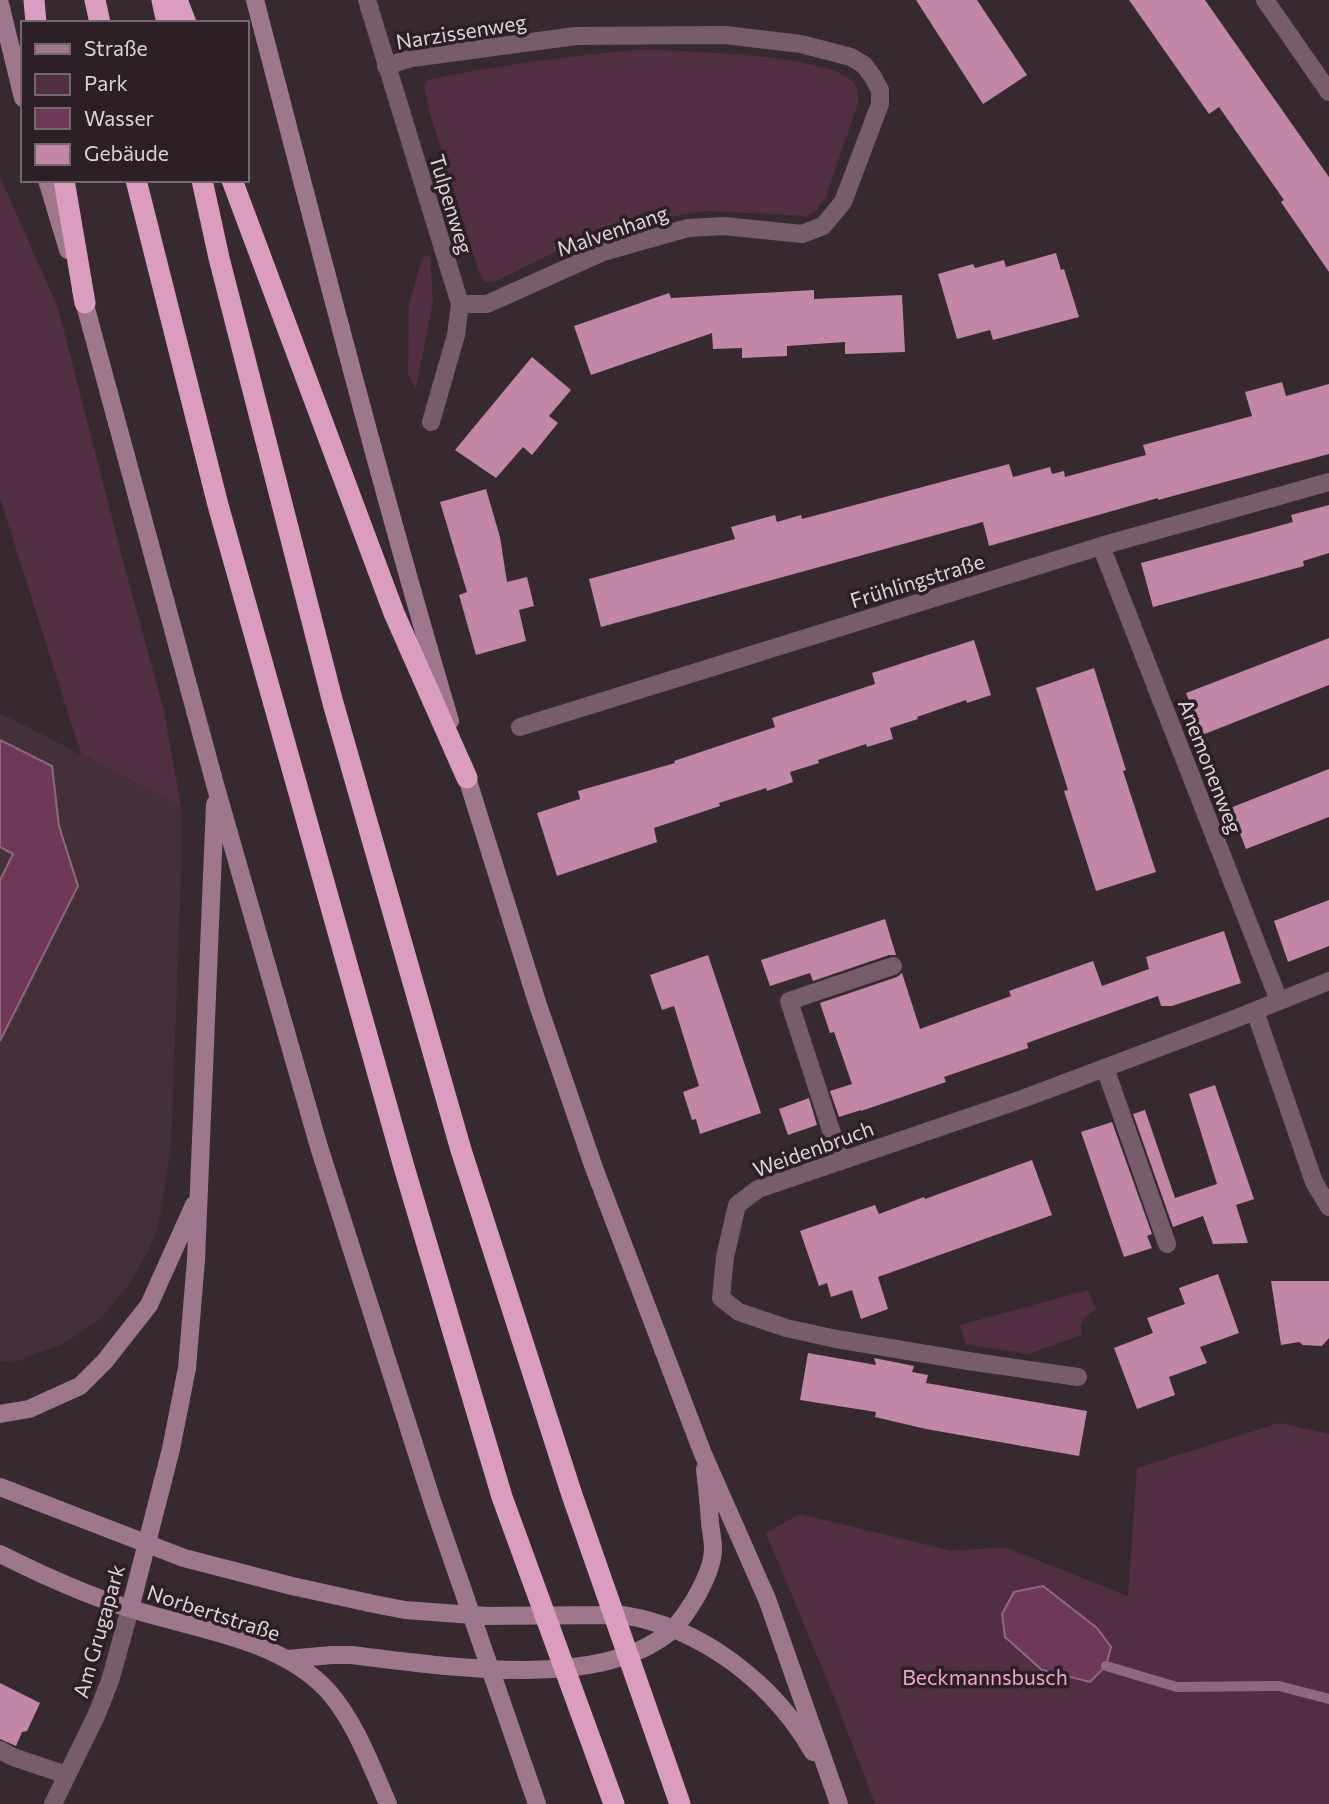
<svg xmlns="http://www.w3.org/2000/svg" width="1329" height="1804" viewBox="0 0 1329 1804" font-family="Commissioner,sans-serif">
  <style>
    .built { fill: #43303a }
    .green { fill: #512e42 }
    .water { fill: #6e3958; stroke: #8f677e; stroke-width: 2 }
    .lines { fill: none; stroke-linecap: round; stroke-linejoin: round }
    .stream { stroke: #8f677e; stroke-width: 10 }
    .building { fill: #c286a7 }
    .service { stroke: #775d6b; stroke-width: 18 }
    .minor { stroke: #775d6b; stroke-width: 18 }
    .secondary { stroke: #9f778d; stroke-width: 18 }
    .motorway { stroke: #db9dbf; stroke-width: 21 }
    .labels { text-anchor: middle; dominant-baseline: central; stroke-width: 7; stroke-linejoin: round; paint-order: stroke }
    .street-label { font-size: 21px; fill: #dbd3d7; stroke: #2c2026 }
    .park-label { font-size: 21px; fill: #f5a1d0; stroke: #2c2026 }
  </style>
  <rect width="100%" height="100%" fill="#362a30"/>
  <path class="built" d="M 0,713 L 181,806 L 182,849 L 171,1148 L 158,1229 L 145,1258 L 129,1284 L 101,1318 L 65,1343 L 20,1360 L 0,1362 Z"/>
  <path class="green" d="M 646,49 C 686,52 831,54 854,83 C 859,89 858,96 858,103 L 826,197 L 816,211 L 808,216 L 706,211 L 663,218 L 571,244 L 494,282 L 484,281 L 478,269 L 430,114 L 424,86 L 427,80 C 500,65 572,55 646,49 Z
    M 0,177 L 58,308 L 126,572 L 164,711 L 181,806 L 81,754 L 0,498 Z
    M 430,254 L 433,302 L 416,388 L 408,375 L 409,304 L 422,259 Z
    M 1088,1290 L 1096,1309 C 1086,1316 1078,1321 1082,1335 L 1028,1354 L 966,1344 L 960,1325 Z
    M 1279,1423 L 1329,1434 L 1329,1804 L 875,1804 L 837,1704 L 766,1533 L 800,1514 L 952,1551 L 1004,1547 L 1128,1596 L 1137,1468 Z"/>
  <path class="water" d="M 0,740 L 52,766 L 59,826 L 78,886 L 0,1041 L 0,880 L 13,854 L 0,847 Z
    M 1043,1586 L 1097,1628 L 1111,1647 L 1106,1666 L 1090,1682 L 1042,1670 L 1005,1637 L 1002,1614 L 1014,1592 Z"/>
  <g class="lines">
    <path class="stream" d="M 1106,1666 L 1177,1687 L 1279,1686 L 1329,1699"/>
  </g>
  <path class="building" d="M 916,0 L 977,0 L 1027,75 L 983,104 Z
    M 1129,0 L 1205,0 L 1329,177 L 1329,272 L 1281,202 L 1284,200 L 1219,107 L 1209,114 Z
    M 1056,253 L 1061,270 L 1064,269 L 1079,317 L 993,340 L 990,330 L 957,339 L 938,274 L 973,264 L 975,268 L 1004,260 L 1006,267 Z
    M 814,290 L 814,299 L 902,295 L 905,352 L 845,354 L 845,342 L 787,346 L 787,356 L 742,358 L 742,348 L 713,349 L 712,333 L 591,375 L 574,326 L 669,293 L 671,298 Z
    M 532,357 L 571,390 L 549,416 L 558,423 L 532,455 L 523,447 L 496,478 L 455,450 Z
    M 1282,382 L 1286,396 L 1329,384 L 1329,454 L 1158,500 L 1158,498 L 989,546 L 983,522 L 601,627 L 589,579 L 735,539 L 731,527 L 775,515 L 777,522 L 801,515 L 802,519 L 1009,464 L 1013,477 L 1050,467 L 1052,474 L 1064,471 L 1065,477 L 1146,455 L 1143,445 L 1252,416 L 1245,392 Z
    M 486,489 L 500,537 L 507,582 L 527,577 L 534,606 L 519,610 L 526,641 L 476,655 L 459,595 L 467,592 L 440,502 Z
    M 1329,505 L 1329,553 L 1303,561 L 1304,566 L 1153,607 L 1141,563 L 1293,522 L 1291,515 Z
    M 1329,638 L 1329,685 L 1202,735 L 1186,693 Z
    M 974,640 L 991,695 L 967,703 L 966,700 L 917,717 L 918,719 L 890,728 L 893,739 L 867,747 L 866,744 L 818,760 L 819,763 L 790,772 L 793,782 L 767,791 L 766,788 L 719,803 L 720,806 L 654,828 L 657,842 L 557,876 L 537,813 L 580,799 L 578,791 L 675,763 L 674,761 L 775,727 L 772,718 L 875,684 L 872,673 Z
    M 1094,668 L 1126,770 L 1123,771 L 1156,872 L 1096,891 L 1064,791 L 1068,790 L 1036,688 Z
    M 1329,769 L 1329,817 L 1246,849 L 1230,808 Z
    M 1329,900 L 1329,946 L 1288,962 L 1274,921 Z
    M 885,919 L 896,955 L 889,955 L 813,981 L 810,973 L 770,986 L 761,960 Z
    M 1224,931 L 1241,983 L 1172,1006 L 1161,1006 L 1158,996 L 1027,1043 L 1028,1048 L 944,1077 L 946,1082 L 861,1111 L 861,1110 L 839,1117 L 830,1091 L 852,1084 L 834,1032 L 830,1033 L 820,1003 L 897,977 L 902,973 L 920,1029 L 1011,996 L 1009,991 L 1093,961 L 1102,986 L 1149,969 L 1146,957 Z
    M 708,955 L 761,1113 L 700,1134 L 696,1119 L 692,1120 L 683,1092 L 699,1086 L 674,1006 L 662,1010 L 650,975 Z
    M 1215,1085 L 1254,1199 L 1236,1205 L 1248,1243 L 1213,1244 L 1203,1216 L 1173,1227 L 1133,1114 L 1145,1110 L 1175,1198 L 1217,1184 L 1189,1094 Z
    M 809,1098 L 817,1125 L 788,1135 L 779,1109 Z
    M 1112,1122 L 1152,1234 L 1147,1236 L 1152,1248 L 1124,1257 L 1081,1132 Z
    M 1032,1160 L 1052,1215 L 878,1277 L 888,1309 L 861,1319 L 852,1290 L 831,1297 L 827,1283 L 819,1286 L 800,1231 L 875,1205 L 879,1214 L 924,1197 L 925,1199 Z
    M 1218,1274 L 1239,1333 L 1200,1347 L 1207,1363 L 1169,1377 L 1175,1395 L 1137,1409 L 1114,1348 L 1153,1333 L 1147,1318 L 1185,1304 L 1179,1288 Z
    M 1271,1281 L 1329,1281 L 1329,1338 L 1322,1346 L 1303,1345 L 1299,1342 L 1281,1345 Z
    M 808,1353 L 876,1365 L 874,1358 L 914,1366 L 912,1372 L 928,1375 L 926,1383 L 1087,1411 L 1079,1456 L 926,1429 L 875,1417 L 876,1412 L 800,1400 Z
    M 0,1683 L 40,1703 L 27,1731 L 22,1732 L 16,1746 L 0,1739 Z"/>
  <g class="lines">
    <path class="service" d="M 841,1161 L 789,1001 L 893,966
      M 0,1750 L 13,1757 L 67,1775"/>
    <path class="minor" d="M 367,0 L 460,304 L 456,335 L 431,422
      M 1265,0 L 1329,92
      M 386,66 L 412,58 L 576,36 L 725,35 L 801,44 L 851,57 L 864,65 L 873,77 L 880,90 L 880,104 L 843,202 L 823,226 L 802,234 L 724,226 L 688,228 L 603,252 L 487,304 L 460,304
      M 1101,546 L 1279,1001
      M 520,727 L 1101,546 L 1329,482
      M 1255,1011 L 1314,1182 L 1329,1207
      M 1105,1068 L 1167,1244
      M 1078,1377 L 968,1361 L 836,1339 L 786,1328 L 739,1312 L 721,1298 L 725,1257 L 737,1205 L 758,1189 L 1025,1098 L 1232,1020 L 1329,981
      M 53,1804 L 96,1716 L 110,1681 L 130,1609"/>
    <path class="secondary" d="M 255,0 C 318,241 379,482 450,721
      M 0,4 L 23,98
      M 47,180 L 68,250
      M 81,290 L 216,788 L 319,1147 L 434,1507 L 537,1804
      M 463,765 L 537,1002 L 594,1168 L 703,1454 L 767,1599 L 839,1804
      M 0,1414 L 29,1409 L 80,1386 L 105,1361 L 149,1305 L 194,1205
      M 0,1487 L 184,1558 L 292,1586 L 374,1604 L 405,1610 L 487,1616 L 622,1615 C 702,1627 773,1683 813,1752
      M 0,1554 C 42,1575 83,1594 128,1608 C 193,1629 280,1638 328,1691 C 356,1723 371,1766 388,1804
      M 130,1609 L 171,1449 L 187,1368 L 196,1260 L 215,804
      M 287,1659 L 332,1655 L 351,1655 C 437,1665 585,1690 660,1639 C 676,1629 685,1615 695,1599 C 703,1585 713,1566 713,1549 C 713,1541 711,1531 710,1523 C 709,1505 707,1487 705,1469"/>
    <path class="motorway" d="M 34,0 L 36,23
      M 95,0 L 100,23
      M 162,0 L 167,23
      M 177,0 L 186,23
      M 64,180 L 85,303
      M 136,180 L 218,505 L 404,1167 L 502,1497 L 614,1804
      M 202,180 L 219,258 L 333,703 L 461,1150 L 572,1495 L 680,1804
      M 232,180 L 394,613 L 467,778"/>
  </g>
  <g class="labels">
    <g class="street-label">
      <text transform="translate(461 31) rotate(-9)">Narzissenweg</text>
      <text transform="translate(452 204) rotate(73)">Tulpenweg</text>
      <text transform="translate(612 230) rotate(-19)">Malvenhang</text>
      <text transform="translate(917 580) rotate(-17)">Frühlingstraße</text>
      <text transform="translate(1211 766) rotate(69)">Anemonenweg</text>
      <text transform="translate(813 1148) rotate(-20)">Weidenbruch</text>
      <text transform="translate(214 1612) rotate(18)">Norbertstraße</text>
      <text transform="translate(98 1631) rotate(-74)">Am Grugapark</text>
    </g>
    <g class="park-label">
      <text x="985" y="1676">Beckmannsbusch</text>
    </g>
  </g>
  <rect x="21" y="21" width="228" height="161" fill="#2c2026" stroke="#72686d" stroke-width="2"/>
  <rect x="35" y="44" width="35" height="10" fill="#9f778d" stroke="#72686d" stroke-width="2"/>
  <text x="84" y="56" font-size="21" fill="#dbd3d7">Straße</text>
  <rect x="35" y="74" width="35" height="21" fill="#512e42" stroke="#72686d" stroke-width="2"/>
  <text x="84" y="91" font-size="21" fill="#dbd3d7">Park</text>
  <rect x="35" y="108" width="35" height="21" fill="#6e3958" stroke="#72686d" stroke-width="2"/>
  <text x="84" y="126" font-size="21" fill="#dbd3d7">Wasser</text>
  <rect x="35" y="144" width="35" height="21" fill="#c286a7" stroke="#72686d" stroke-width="2"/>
  <text x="84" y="161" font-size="21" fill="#dbd3d7">Gebäude</text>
</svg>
